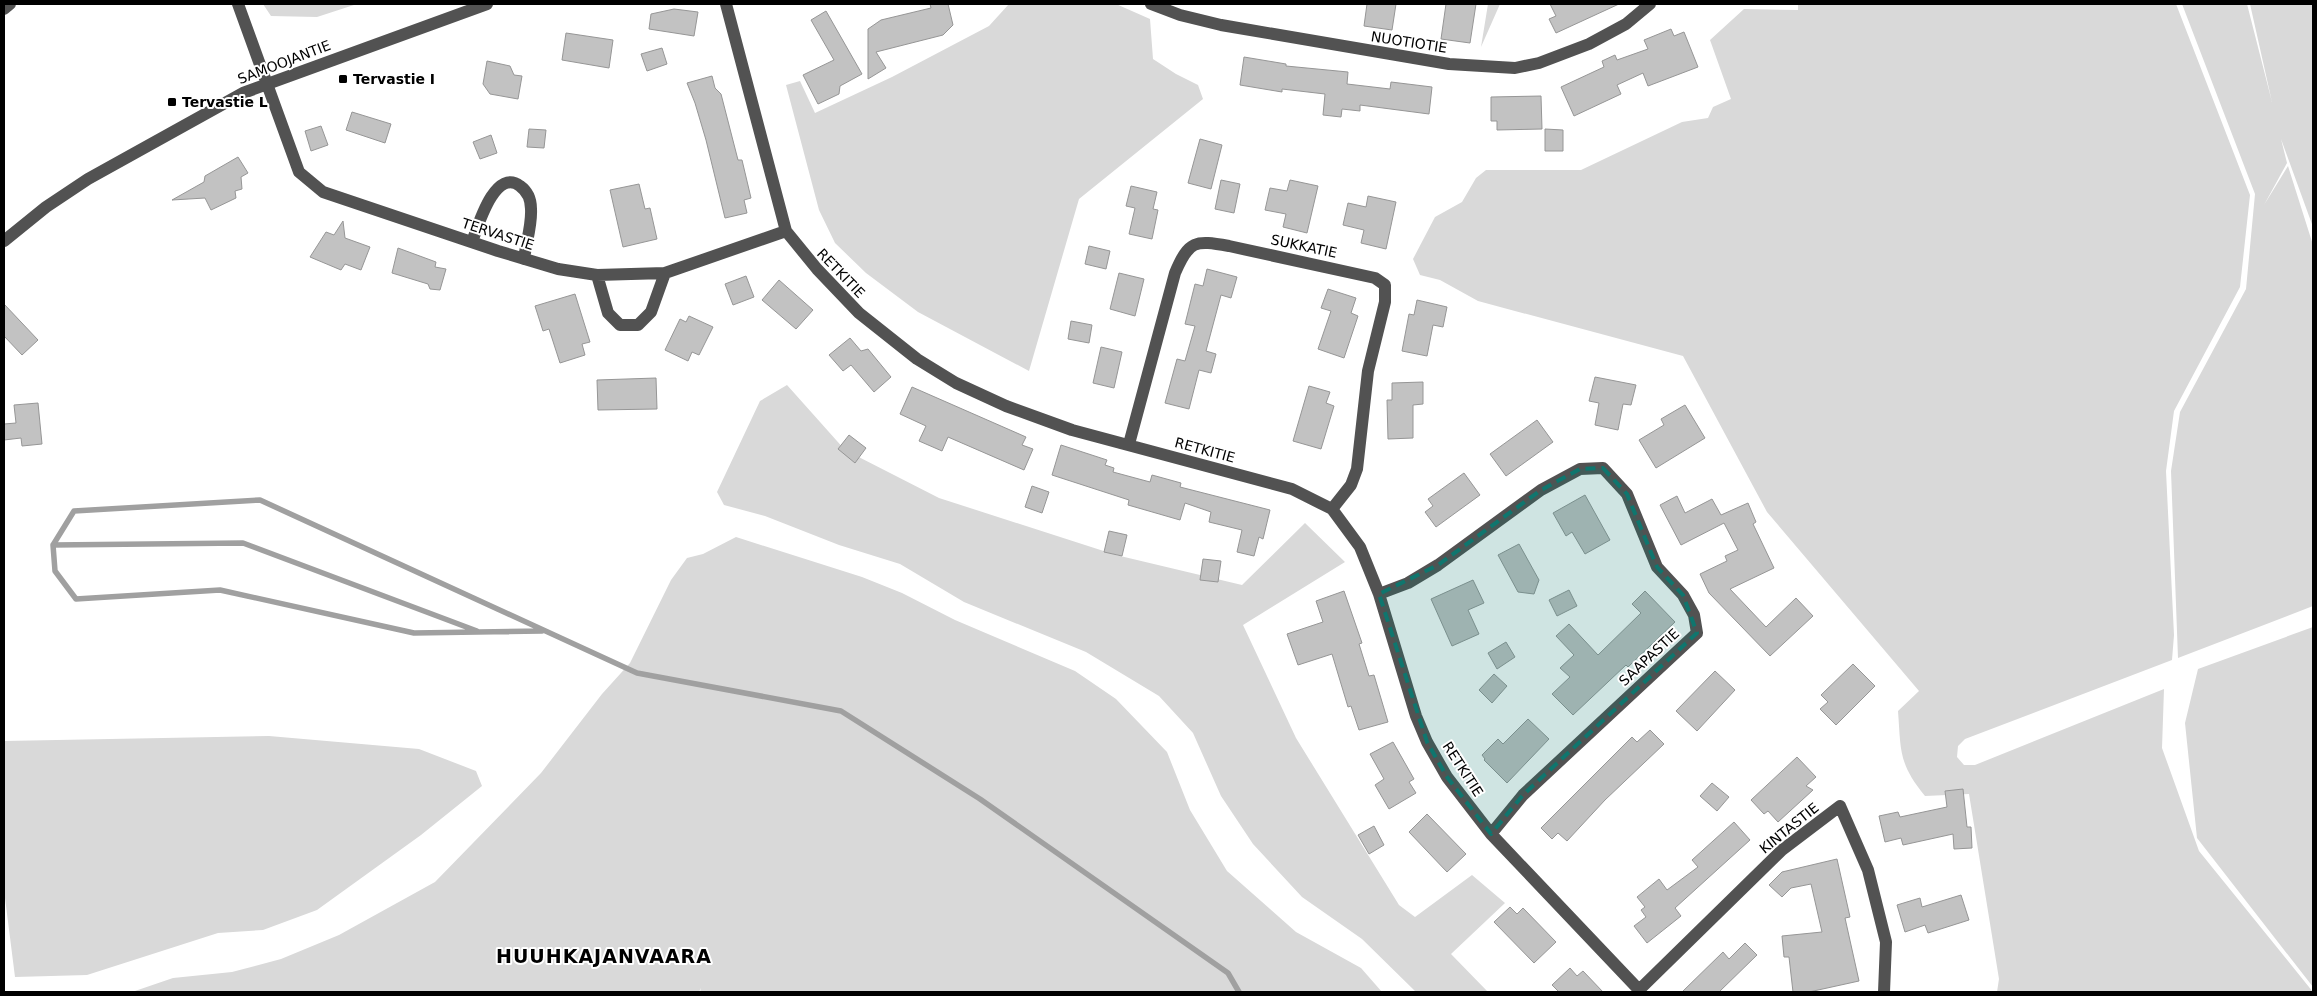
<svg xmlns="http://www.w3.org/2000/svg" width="2317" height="996" viewBox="0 0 2317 996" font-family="'DejaVu Sans',sans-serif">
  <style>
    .green { fill: #d9d9d9 }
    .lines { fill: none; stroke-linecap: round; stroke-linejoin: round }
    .stream { stroke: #a0a0a0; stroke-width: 5.5 }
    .building { fill: #c2c2c2; stroke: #969696 }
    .minor { stroke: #525252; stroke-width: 12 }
    .marked { fill: #0f766e; fill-opacity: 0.2; stroke: #0f766e; stroke-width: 4; stroke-dasharray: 10 6; stroke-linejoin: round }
    .poi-dot { fill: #000; stroke: #fff; stroke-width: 2 }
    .labels { text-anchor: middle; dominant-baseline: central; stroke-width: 4; stroke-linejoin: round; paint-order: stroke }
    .street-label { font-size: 14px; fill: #000; stroke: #fff }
    .poi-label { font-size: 14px; font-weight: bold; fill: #000; stroke: #fff; text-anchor: start }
    .district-label { font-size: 19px; font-weight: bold; letter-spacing: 1px; fill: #000; stroke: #fff }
  </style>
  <rect width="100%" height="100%" fill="#fff"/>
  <path class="green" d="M 263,4 L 357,4 L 317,17 L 271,16 Z
    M 1009,4 L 1116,4 L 1150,19 L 1153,59 L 1176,74 L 1198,85 L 1203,99 L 1079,199 L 1029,371 L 918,312 L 866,273 L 835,243 L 819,210 L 786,85 L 800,81 L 815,113 L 892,77 L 989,26 Z
    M 1488,4 L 1500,4 L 1481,47 Z
    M 1798,4 L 2176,4 L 2250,195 L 2240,287 L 2174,411 L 2166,471 L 2174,635 L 2172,660 L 1965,739 L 1958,746 L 1957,757 L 1964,765 L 1975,765 L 2164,689 L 2162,748 L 2199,851 L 2313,992 L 1997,992 L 1999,979 L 1969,794 L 1925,796 C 1898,763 1901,750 1898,711 L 1919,691 L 1767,512 L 1683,356 L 1478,301 L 1440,280 L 1420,275 L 1413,259 L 1435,217 L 1462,202 L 1476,178 L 1486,170 L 1581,170 L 1682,122 L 1708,118 L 1713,107 L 1731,99 L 1710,40 L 1744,9 L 1798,10 Z
    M 2182,4 L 2247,4 L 2272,102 L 2250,4 L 2313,4 L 2313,227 L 2281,139 L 2287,163 L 2264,205 L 2288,166 L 2313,245 L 2313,606 L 2178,658 L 2171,471 L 2180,412 L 2246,289 L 2255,194 Z
    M 787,385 L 845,450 L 939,498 L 1116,555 L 1242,585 L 1305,523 L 1345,562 L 1243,625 L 1296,738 L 1399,905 L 1415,917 L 1472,875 L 1505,903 L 1451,954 L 1488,992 L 1416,992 L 1362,939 L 1302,897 L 1253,844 L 1221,796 L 1193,733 L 1159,696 L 1086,652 L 964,602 L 900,564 L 839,545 L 765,516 L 724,505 L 717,492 L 760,401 Z
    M 736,537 L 862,577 L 902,593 L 955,620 L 1075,671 L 1116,699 L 1167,752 L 1190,810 L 1227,871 L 1296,932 L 1361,968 L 1382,992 L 700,992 L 701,988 L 699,992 L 132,992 L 173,978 L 232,972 L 281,959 L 339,935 L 435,882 L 541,773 L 602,694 L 630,663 L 671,580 L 687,558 L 703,554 Z
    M 2313,627 L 2313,987 L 2197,838 L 2185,723 L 2198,669 Z
    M 269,736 L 419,749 L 476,771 L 482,786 L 421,835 L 317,910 L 263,930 L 218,933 L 87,975 L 15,977 L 4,890 L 4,741 Z"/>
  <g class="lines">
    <path class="stream" d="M 53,545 L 243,543 L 477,631
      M 542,631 L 414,633 L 220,590 L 76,599 L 55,571 L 53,545 L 74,511 L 260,500 L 637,673 L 841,711 L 980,799 L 1228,973 L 1239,992"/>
  </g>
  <path class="building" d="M 930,4 L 948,4 L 953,25 L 943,35 L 876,52 L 886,68 L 868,79 L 868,29 L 881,20 L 931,8 Z
    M 1367,4 L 1396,4 L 1392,30 L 1364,26 Z
    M 1446,4 L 1476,4 L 1470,43 L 1441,39 Z
    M 1550,4 L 1619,4 L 1556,33 L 1549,19 L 1556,16 Z
    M 674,9 L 698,12 L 694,36 L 649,29 L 651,14 Z
    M 826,11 L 862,74 L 840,86 L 839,94 L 818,104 L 803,75 L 834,60 L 811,20 Z
    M 1671,29 L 1674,36 L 1684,32 L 1698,67 L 1648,86 L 1643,73 L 1617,85 L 1621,94 L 1574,116 L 1561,87 L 1604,67 L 1602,61 L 1615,55 L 1617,60 L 1648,49 L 1644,40 Z
    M 566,33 L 613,40 L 609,68 L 562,60 Z
    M 662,48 L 667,64 L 647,71 L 641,54 Z
    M 1244,57 L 1286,64 L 1286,66 L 1348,72 L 1347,84 L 1390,89 L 1391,82 L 1432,87 L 1429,114 L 1360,105 L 1360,111 L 1342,109 L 1341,117 L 1323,115 L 1325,94 L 1282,89 L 1282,92 L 1240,85 Z
    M 487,61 L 510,66 L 514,75 L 522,76 L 518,99 L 490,94 L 483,84 Z
    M 712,76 L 715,88 L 721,94 L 738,160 L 742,160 L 751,198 L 744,200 L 747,213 L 725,218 L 706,140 L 695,103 L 687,83 Z
    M 1541,96 L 1542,129 L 1497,130 L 1497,121 L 1491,121 L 1491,97 Z
    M 352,112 L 391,124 L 385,143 L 346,130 Z
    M 321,126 L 328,145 L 311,151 L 305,131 Z
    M 529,129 L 546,130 L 544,148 L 527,147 Z
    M 1545,129 L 1563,130 L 1563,151 L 1545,151 Z
    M 491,135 L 497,153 L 480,159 L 473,142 Z
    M 1200,139 L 1222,145 L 1211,189 L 1188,183 Z
    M 238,157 L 248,173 L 241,177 L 242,189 L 235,191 L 236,198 L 211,210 L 205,198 L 172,200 L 204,182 L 205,176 Z
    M 1221,180 L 1240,184 L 1234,213 L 1215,209 Z
    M 1290,180 L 1318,186 L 1307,233 L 1283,227 L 1286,214 L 1265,210 L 1270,188 L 1287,191 Z
    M 639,184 L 645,209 L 650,208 L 657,239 L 623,247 L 610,190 Z
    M 1131,186 L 1157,192 L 1153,209 L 1158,210 L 1152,239 L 1129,234 L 1135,208 L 1126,206 Z
    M 1368,196 L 1396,202 L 1386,249 L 1361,243 L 1364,230 L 1343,225 L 1348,203 L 1366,207 Z
    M 343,221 L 345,238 L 370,247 L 361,270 L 345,264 L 341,270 L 310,257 L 326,232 L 334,235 Z
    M 1089,246 L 1110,251 L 1106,269 L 1085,264 Z
    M 398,248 L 436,262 L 435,267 L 446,269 L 440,290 L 430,289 L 428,284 L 392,273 Z
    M 1207,269 L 1237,277 L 1231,298 L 1221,295 L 1206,351 L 1216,354 L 1211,373 L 1199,370 L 1189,409 L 1165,403 L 1177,359 L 1185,361 L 1195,326 L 1185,324 L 1195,284 L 1203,286 Z
    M 1119,273 L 1144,279 L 1135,316 L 1110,309 Z
    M 746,276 L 754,297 L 733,305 L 725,284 Z
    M 779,280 L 813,310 L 796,329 L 762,300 Z
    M 1328,289 L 1356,298 L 1351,313 L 1358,316 L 1344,358 L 1318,349 L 1331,311 L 1321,308 Z
    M 575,294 L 590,342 L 582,344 L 585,355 L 560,363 L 549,329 L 543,331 L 535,306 Z
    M 1417,300 L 1447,307 L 1443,327 L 1433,325 L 1427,356 L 1402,351 L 1409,314 L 1414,315 Z
    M 4,304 L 38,340 L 22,355 L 4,336 Z
    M 689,316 L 713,327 L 699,355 L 692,352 L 688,361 L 665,350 L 680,319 L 686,322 Z
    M 1071,321 L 1092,325 L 1089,343 L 1068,339 Z
    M 850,338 L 861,351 L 868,349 L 891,377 L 874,392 L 851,365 L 843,371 L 829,355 Z
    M 1101,347 L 1122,352 L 1114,388 L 1093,383 Z
    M 1595,377 L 1636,385 L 1631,405 L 1623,404 L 1618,430 L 1595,425 L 1599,403 L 1589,401 Z
    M 656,378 L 657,409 L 598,410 L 597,380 Z
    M 1423,382 L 1423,404 L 1413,405 L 1413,438 L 1388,439 L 1387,400 L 1392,400 L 1392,383 Z
    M 1309,386 L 1330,392 L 1326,403 L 1334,406 L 1321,449 L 1293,441 Z
    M 912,387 L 1026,437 L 1022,445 L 1033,449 L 1024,470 L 948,437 L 942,451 L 919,441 L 926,426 L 900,414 Z
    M 38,403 L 42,444 L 22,446 L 21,438 L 4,440 L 4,424 L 16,423 L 14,405 Z
    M 1685,405 L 1705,438 L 1656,468 L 1639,440 L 1664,425 L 1661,419 Z
    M 1537,420 L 1553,442 L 1506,476 L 1490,454 Z
    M 849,435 L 866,448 L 855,463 L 838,449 Z
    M 1061,445 L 1107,460 L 1105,465 L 1114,468 L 1113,472 L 1150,482 L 1152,475 L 1181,483 L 1180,487 L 1270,510 L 1263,539 L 1259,537 L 1254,556 L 1237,552 L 1242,530 L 1209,522 L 1211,512 L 1185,503 L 1180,520 L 1128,505 L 1129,500 L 1052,475 Z
    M 1464,473 L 1480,495 L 1436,527 L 1425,512 L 1433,506 L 1428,499 Z
    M 1032,486 L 1049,492 L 1042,513 L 1025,507 Z
    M 1585,495 L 1610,540 L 1585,554 L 1572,532 L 1566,536 L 1553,513 Z
    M 1677,496 L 1685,513 L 1712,499 L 1721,515 L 1748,503 L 1756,522 L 1753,524 L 1774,568 L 1730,589 L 1766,627 L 1796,598 L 1813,616 L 1770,656 L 1709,593 L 1700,574 L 1727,561 L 1725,556 L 1738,550 L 1724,523 L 1681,545 L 1660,505 Z
    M 1109,531 L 1127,535 L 1122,556 L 1104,552 Z
    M 1519,544 L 1539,580 L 1534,594 L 1518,592 L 1498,555 Z
    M 1203,559 L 1221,561 L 1218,582 L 1200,580 Z
    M 1473,580 L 1484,603 L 1468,610 L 1479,634 L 1452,646 L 1431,599 Z
    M 1569,590 L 1577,606 L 1557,616 L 1549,600 Z
    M 1344,591 L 1362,643 L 1359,644 L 1369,676 L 1374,675 L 1388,722 L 1359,730 L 1351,706 L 1348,707 L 1332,654 L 1298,665 L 1287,634 L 1323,622 L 1316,601 Z
    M 1645,591 L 1675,622 L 1628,667 L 1626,665 L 1573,715 L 1552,694 L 1570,677 L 1560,668 L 1574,655 L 1556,636 L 1569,624 L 1598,655 L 1641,613 L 1632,604 Z
    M 1506,642 L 1515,657 L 1497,669 L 1488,653 Z
    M 1853,664 L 1875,686 L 1836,725 L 1820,709 L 1828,702 L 1821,695 Z
    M 1715,671 L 1735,690 L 1697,731 L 1676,711 Z
    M 1494,674 L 1507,686 L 1492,703 L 1479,690 Z
    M 1528,719 L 1549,739 L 1507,783 L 1484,760 L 1485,759 L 1482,755 L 1498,739 L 1503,744 Z
    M 1650,730 L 1664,744 L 1605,800 L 1567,841 L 1558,833 L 1552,839 L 1541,828 L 1632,737 L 1637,742 Z
    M 1393,742 L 1414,779 L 1409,782 L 1416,793 L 1389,809 L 1375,785 L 1384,779 L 1370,754 Z
    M 1797,757 L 1816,777 L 1806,786 L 1813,790 L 1778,822 L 1768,811 L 1764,814 L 1751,800 Z
    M 1712,783 L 1729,797 L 1717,811 L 1700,796 Z
    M 1963,789 L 1967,827 L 1971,827 L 1972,848 L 1954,849 L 1953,834 L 1903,845 L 1901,838 L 1885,842 L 1879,816 L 1898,812 L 1900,817 L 1947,807 L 1945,791 Z
    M 1427,814 L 1466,854 L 1447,872 L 1409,832 Z
    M 1734,822 L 1750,840 L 1675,908 L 1681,916 L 1647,943 L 1634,926 L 1646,917 L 1641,910 L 1645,907 L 1637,897 L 1659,879 L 1667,890 L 1698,867 L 1692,860 Z
    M 1374,826 L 1384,845 L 1369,854 L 1358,835 Z
    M 1837,859 L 1850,917 L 1845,918 L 1859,981 L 1809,992 L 1793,992 L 1789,957 L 1784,957 L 1782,936 L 1822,932 L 1811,884 L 1791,888 L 1782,897 L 1769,885 L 1782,872 Z
    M 1961,895 L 1969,920 L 1928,933 L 1925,925 L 1905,932 L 1897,905 L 1920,898 L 1922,907 Z
    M 1510,907 L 1517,914 L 1523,908 L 1556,942 L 1534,963 L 1494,922 Z
    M 1745,943 L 1757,955 L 1719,992 L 1682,992 L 1723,952 L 1729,959 Z
    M 1570,968 L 1577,976 L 1583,971 L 1603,992 L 1559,992 L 1552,985 Z"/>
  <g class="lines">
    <path class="minor" d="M 238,4 L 299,172 L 323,192 L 498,251 L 558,269 L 597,275 L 665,273 L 786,231
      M 726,4 L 786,231 L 817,269 L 859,313 L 917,359 L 956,383 L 1006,406 L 1072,430 L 1292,489 L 1332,509 L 1360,547 L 1379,594 L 1416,716 L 1427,742 L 1447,777 L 1491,834 L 1641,992
      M 1151,4 L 1180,15 L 1221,25 L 1449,64 L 1515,68 L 1539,63 L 1589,44 L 1626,24 L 1650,4
      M 4,9 L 10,4
      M 4,241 L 46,207 L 88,179 L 243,93 L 487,4
      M 472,242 C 478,226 495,167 520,186 C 527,191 531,199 531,209 C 532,225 526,243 524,259
      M 597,275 L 608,313 L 620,325 L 638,325 L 651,312 L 665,273
      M 1129,444 L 1175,273 C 1189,240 1195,240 1229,246 L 1375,278 L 1385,285 L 1385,302 L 1368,371 L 1357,469 L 1351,485 L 1332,509
      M 1379,594 L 1408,583 L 1438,565 L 1541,490 L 1580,469 L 1603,468 L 1627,494 L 1657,567 L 1683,595 L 1694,615 L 1697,633 L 1523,795 L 1491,834
      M 1639,990 L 1782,850 L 1840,806 L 1868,870 L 1886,942 L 1884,992"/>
  </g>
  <path class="marked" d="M 1603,468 L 1627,494 L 1657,567 L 1683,595 L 1697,633 L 1523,795 L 1491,834 L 1447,777 L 1427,742 L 1379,594 L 1438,565 L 1541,490 L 1580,469 Z"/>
  <g class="poi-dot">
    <rect x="338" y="74" width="10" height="10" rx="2.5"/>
    <rect x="167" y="97" width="10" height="10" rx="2.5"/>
  </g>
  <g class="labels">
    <g class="street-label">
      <text transform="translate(1409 42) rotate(9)">NUOTIOTIE</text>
      <text transform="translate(284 62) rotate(-21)">SAMOOJANTIE</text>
      <text transform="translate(498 234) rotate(18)">TERVASTIE</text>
      <text transform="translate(1304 246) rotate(12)">SUKKATIE</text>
      <text transform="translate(841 273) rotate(46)">RETKITIE</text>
      <text transform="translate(1205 450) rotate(15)">RETKITIE</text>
      <text transform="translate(1649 657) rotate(-43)">SAAPASTIE</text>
      <text transform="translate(1463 769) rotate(57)">RETKITIE</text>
      <text transform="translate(1789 828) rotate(-39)">KINTASTIE</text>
    </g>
    <g class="poi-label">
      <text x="353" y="79">Tervastie I</text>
      <text x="182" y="102">Tervastie L</text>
    </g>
    <g class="district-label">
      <text x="604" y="956">HUUHKAJANVAARA</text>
    </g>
  </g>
  <rect width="2317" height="996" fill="none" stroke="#000000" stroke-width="10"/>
</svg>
